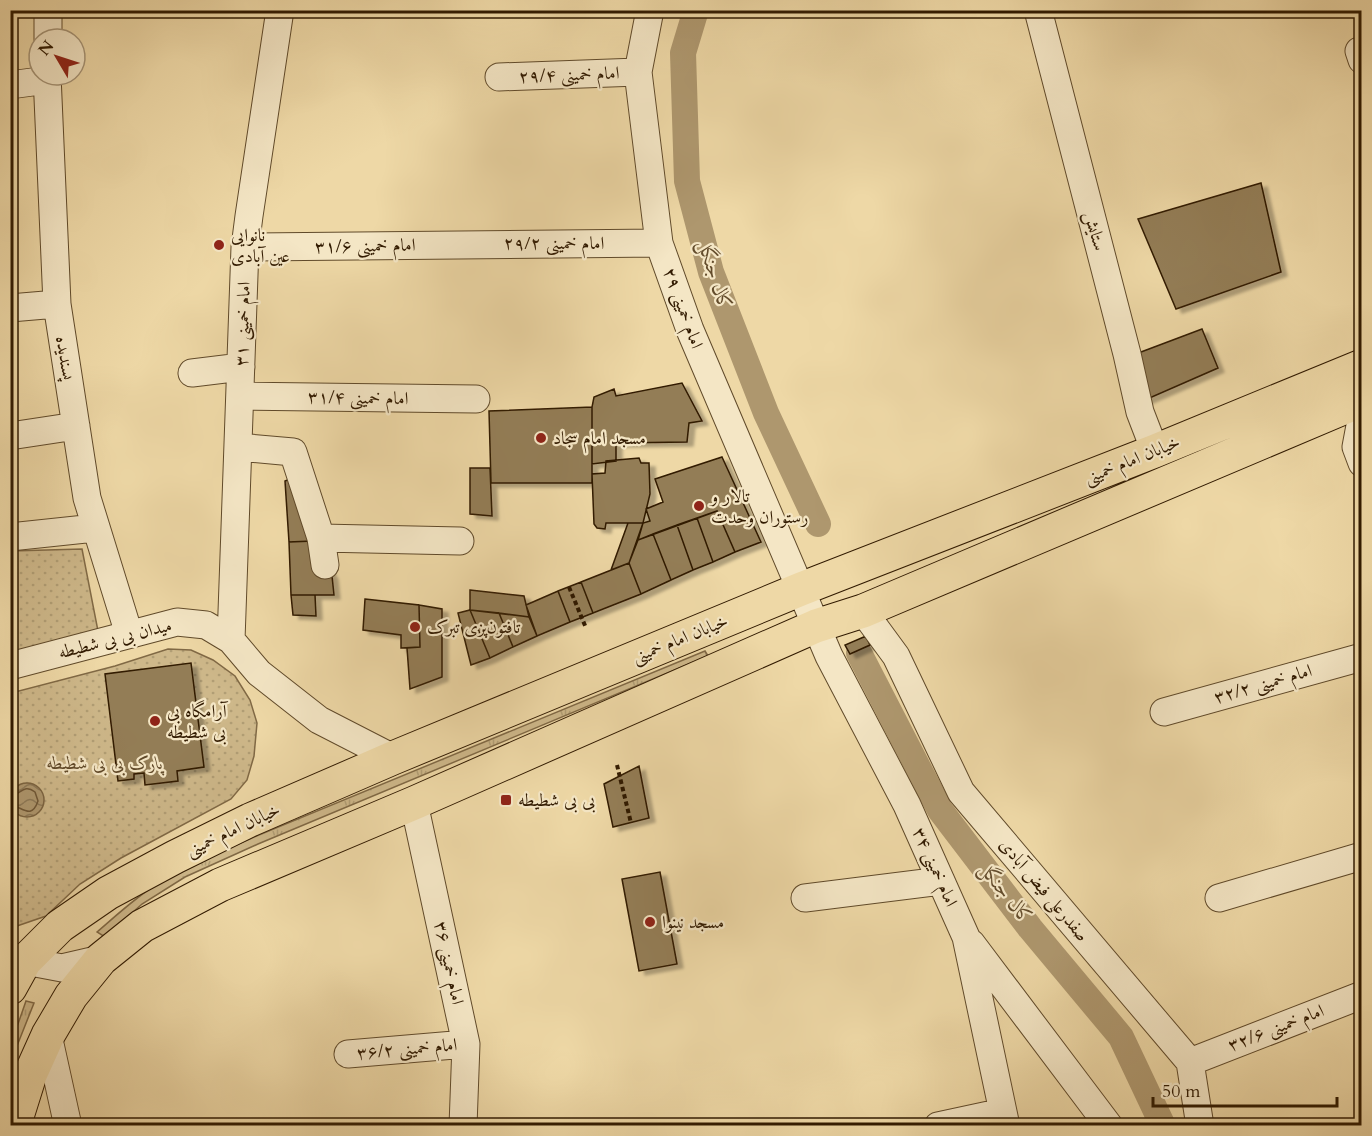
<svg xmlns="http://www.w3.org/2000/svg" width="1372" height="1136" viewBox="0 0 1372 1136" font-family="Cardo,Amiri,serif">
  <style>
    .grass { fill: url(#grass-tufts); stroke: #806945; stroke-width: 1.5 }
    .park { fill: url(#park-dots); stroke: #806945; stroke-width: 1.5 }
    .water { fill: url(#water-waves); stroke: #7c6542; stroke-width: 1.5 }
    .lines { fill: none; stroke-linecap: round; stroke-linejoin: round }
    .shore { stroke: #705837; stroke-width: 1.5 }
    .canal { stroke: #ae976e; stroke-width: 26 }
    .building { fill: #937d56; stroke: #311a00; stroke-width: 1.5; filter: url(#shadow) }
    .minor-casing { stroke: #604a2a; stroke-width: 29 }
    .major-casing { stroke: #311a00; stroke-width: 35 }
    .path { stroke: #311a00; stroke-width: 4; stroke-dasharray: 4.5 3; stroke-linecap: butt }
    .minor { stroke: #f4e6c5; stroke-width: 27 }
    .major { stroke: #eed8a6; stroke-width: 33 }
    .poi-dot { fill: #8f2418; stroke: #f4e6c5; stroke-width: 2 }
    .labels { text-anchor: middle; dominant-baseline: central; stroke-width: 4.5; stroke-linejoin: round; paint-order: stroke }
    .street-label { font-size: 18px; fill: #311a00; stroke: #f4e6c5 }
    .poi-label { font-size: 18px; fill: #311a00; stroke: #f4e6c5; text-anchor: start }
    .park-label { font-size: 18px; font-style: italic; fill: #604929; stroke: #f4e6c5 }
    .water-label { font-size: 20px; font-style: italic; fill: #634c2c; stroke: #f4e6c5 }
  </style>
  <defs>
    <pattern id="grass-tufts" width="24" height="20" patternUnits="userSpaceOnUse" patternTransform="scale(1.5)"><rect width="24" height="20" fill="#ceb88a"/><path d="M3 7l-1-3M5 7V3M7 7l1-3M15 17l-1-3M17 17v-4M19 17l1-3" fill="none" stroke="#b19e75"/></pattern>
    <pattern id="park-dots" width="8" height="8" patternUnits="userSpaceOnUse" patternTransform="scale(1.5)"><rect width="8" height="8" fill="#ceb88a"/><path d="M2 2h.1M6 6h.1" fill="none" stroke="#b19e75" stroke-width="1.8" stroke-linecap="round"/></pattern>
    <pattern id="water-waves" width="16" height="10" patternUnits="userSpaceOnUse" patternTransform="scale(1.5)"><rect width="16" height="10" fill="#ae976e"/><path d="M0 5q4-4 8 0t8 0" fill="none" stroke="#8e7a58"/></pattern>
    <filter id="shadow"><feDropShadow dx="6" dy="4" stdDeviation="1.5" flood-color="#0004"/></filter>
  </defs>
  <rect width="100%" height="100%" fill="#eed8a6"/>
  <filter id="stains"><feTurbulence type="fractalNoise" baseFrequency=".00333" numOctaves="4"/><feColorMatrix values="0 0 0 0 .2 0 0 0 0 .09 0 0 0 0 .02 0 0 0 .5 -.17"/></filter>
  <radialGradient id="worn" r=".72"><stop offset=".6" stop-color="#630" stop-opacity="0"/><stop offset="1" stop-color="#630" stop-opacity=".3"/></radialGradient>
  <path class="grass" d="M 705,651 L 708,656 L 258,844 L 185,877 L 142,904 L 105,937 L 97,932 C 118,914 137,896 160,882 C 189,864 223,851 254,837 Z
    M 26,1001 L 34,1003 L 11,1061 L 11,1044 Z"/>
  <path class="park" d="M 82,549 L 98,631 L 11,652 L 11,551 Z
    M 168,649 L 191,650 L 213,660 L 235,676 L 250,700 L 257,723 L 254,756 L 247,780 L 231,799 L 121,858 L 80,884 L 46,916 L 17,926 L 11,927 L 11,693 L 115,666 Z"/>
  <path class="water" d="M10 800a17 17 0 1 1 34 0a17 17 0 1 1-34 0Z"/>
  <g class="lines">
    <path class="shore" d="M 10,796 C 21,795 23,783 35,792 L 38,801 C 31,821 22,806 10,805"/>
    <path class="canal" d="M 696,10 L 683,53 L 687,181 L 711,272 L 766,413 L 818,524
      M 859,653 L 940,810 L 1030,928 L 1121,1037 L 1163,1126"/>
  </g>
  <path class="building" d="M 1261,183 L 1281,272 L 1176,309 L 1138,219 Z
    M 1202,329 L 1218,368 L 1145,400 L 1133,355 Z
    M 682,383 L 702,421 L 689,423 L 687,442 L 616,443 L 616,461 L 592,464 L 592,407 L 594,397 L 614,389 L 616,396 Z
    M 592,407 L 592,483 L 491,483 L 489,411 Z
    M 722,457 L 761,542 L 735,552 L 717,511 L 638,540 L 643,523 L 650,521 L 646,509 L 663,502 L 655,479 Z
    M 639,458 L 641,463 L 649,463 L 650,494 L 643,523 L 606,523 L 605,529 L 597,528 L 594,524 L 592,474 L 605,473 L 606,461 Z
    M 470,468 L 490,468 L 492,516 L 470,514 Z
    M 295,477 L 313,541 L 289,542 L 285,481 Z
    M 717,511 L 735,552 L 713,562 L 697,518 Z
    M 697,518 L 713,562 L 693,570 L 677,525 Z
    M 628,523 L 643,523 L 629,563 L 611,570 Z
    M 677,525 L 693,570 L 671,580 L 653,534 Z
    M 653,534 L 671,580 L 641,594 L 629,563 L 638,540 Z
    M 313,541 L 332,576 L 334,595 L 291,595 L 289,542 Z
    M 629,563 L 641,594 L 593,613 L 581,582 Z
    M 581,582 L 593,613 L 570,622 L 558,591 Z
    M 470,590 L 524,596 L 529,617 L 470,610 Z
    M 558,591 L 570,622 L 537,636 L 526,605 Z
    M 291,595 L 315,595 L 316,616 L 293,615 Z
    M 365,599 L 419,605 L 420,647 L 401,648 L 401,635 L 363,630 Z
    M 419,605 L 442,609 L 442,677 L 410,689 L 407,648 L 420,647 Z
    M 470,610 L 499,613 L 513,647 L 490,658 Z
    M 470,610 L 490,658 L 471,665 L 458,613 Z
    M 499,613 L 529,617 L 537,636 L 513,647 Z
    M 866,636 L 870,645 L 850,654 L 845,645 Z
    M 191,663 L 204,767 L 177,771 L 178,781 L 145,785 L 144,773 L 134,774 L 134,779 L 118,781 L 105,674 Z
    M 639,766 L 649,818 L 613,827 L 604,784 Z
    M 660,872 L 677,964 L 639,971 L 622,879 Z"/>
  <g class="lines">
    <g class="minor-casing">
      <path id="minor" d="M 650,10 L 638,72 L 659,243 L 690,330 L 829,656 L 907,805 L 966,937 L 1006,1126
        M 1038,10 L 1127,354 L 1140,412 L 1155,451
        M 48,39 L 48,10
        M 1359,51 L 1362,60
        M 47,75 L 57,304 L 87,498 L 129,634
        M 499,77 L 638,72
        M 10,85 L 47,80
        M 245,247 L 659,243
        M 10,308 L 57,304
        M 192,373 L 241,367
        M 240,396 L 476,399
        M 1362,415 L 1356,447 L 1362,463
        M 10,436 L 76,426
        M 238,447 L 293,452 L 321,538 L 325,565
        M 10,537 L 95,528
        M 321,538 L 460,541
        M 863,611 L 896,656 L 961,792 L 1190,1062 L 1200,1126
        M 231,640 L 245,247 L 249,216 L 280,10
        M 10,666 L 177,622 L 206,625 L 231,640 L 259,673 L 319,720 L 393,758
        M 1164,712 L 1362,657
        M 414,803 L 466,1044 L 463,1126
        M 805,898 L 941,881
        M 1219,898 L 1362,856
        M 971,943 L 1109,1126
        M 10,956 L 25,961 L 62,968 L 101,959
        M 48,1035 L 68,1126
        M 348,1054 L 466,1044
        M 1190,1062 L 1362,995
        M 938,1126 L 1003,1112"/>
    </g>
    <g class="major-casing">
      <path id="major" d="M 10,988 L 25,961 L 60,926 L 108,893 L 175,857 L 250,820 L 393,758 L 801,589 L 1155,451 L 1362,366
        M 14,1126 L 30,1075 L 48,1035 L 71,996 L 101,959 L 142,926 L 220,885 L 414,803 L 816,626 L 863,611 L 1362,400"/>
    </g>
    <path class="path" d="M 569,587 L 586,628
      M 617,765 L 631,823"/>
    <use href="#minor" class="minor"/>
    <use href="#major" class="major"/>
  </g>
  <g class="poi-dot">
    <circle cx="219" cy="245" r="6"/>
    <circle cx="541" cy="438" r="6"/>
    <circle cx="699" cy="506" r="6"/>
    <circle cx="415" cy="627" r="6"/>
    <circle cx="155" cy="721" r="6"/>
    <rect x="500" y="794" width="12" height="12" rx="3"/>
    <circle cx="650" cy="922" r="6"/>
  </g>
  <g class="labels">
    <g class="street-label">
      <text transform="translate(569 75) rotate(-2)">امام خمینی ۲۹/۴</text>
      <text transform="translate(1095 231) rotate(75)">ستایش</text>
      <text x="554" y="243">امام خمینی ۲۹/۲</text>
      <text transform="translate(365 246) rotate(-1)">امام خمینی ۳۱/۶</text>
      <text transform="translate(683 308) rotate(70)">امام خمینی ۲۹</text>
      <text transform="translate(243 324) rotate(-88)">امام خمینی ۳۱</text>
      <text transform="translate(65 358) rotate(81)">پسندیده</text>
      <text transform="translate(358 398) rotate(1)">امام خمینی ۳۱/۴</text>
      <text transform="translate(1132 460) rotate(-22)">خیابان امام خمینی</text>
      <text transform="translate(115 639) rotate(-14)">میدان بی بی شطیطه</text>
      <text transform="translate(680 639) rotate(-22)">خیابان امام خمینی</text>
      <text transform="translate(1263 684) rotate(-16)">امام خمینی ۳۲/۲</text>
      <text transform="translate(233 830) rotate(-25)">خیابان امام خمینی</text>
      <text transform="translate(935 867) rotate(66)">امام خمینی ۳۴</text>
      <text transform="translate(1044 890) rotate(50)">صفدرعلی فیض آبادی</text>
      <text transform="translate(449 963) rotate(78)">امام خمینی ۳۶</text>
      <text transform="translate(1276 1028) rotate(-21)">امام خمینی ۳۲/۶</text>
      <text transform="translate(407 1049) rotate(-5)">امام خمینی ۳۶/۲</text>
    </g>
    <g class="poi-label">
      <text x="231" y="235">نانوایی<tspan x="231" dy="21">عین آبادی</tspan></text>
      <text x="553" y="438">مسجد امام سجاد</text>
      <text x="711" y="496">تالار و<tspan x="711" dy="21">رستوران وحدت</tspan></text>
      <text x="427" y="627">تافتون‌پزی تبرک</text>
      <text x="167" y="711">آرامگاه بی<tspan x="167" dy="21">بی شطیطه</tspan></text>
      <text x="518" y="800">بی بی شطیطه</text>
      <text x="662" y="922">مسجد نینوا</text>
    </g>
    <g class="park-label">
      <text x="105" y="763">پارک بی بی شطیطه</text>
    </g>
    <g class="water-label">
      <text transform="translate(715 275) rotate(72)">کال جنگل</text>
      <text transform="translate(1006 893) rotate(51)">کال جنگل</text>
    </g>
  </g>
  <rect width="1372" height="1136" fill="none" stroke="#eed8a6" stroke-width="36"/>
  <rect x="12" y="12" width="1348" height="1112" fill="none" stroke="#311a00" stroke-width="3"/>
  <rect x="18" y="18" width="1336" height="1100" fill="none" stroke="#311a00" stroke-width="1.5"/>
  <g transform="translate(57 57) rotate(309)"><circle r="28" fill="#f4e6c5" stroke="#a69476" stroke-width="1.5"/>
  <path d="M0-4.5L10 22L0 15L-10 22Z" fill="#8f2418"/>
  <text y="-9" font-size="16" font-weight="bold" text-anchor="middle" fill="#311a00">N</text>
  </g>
  <path d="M1153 1097v9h184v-9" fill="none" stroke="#311a00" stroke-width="3"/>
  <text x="1162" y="1097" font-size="18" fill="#311a00" stroke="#f4e6c5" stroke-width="4.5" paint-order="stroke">50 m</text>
  <rect width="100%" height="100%" filter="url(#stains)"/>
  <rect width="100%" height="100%" fill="url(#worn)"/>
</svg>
